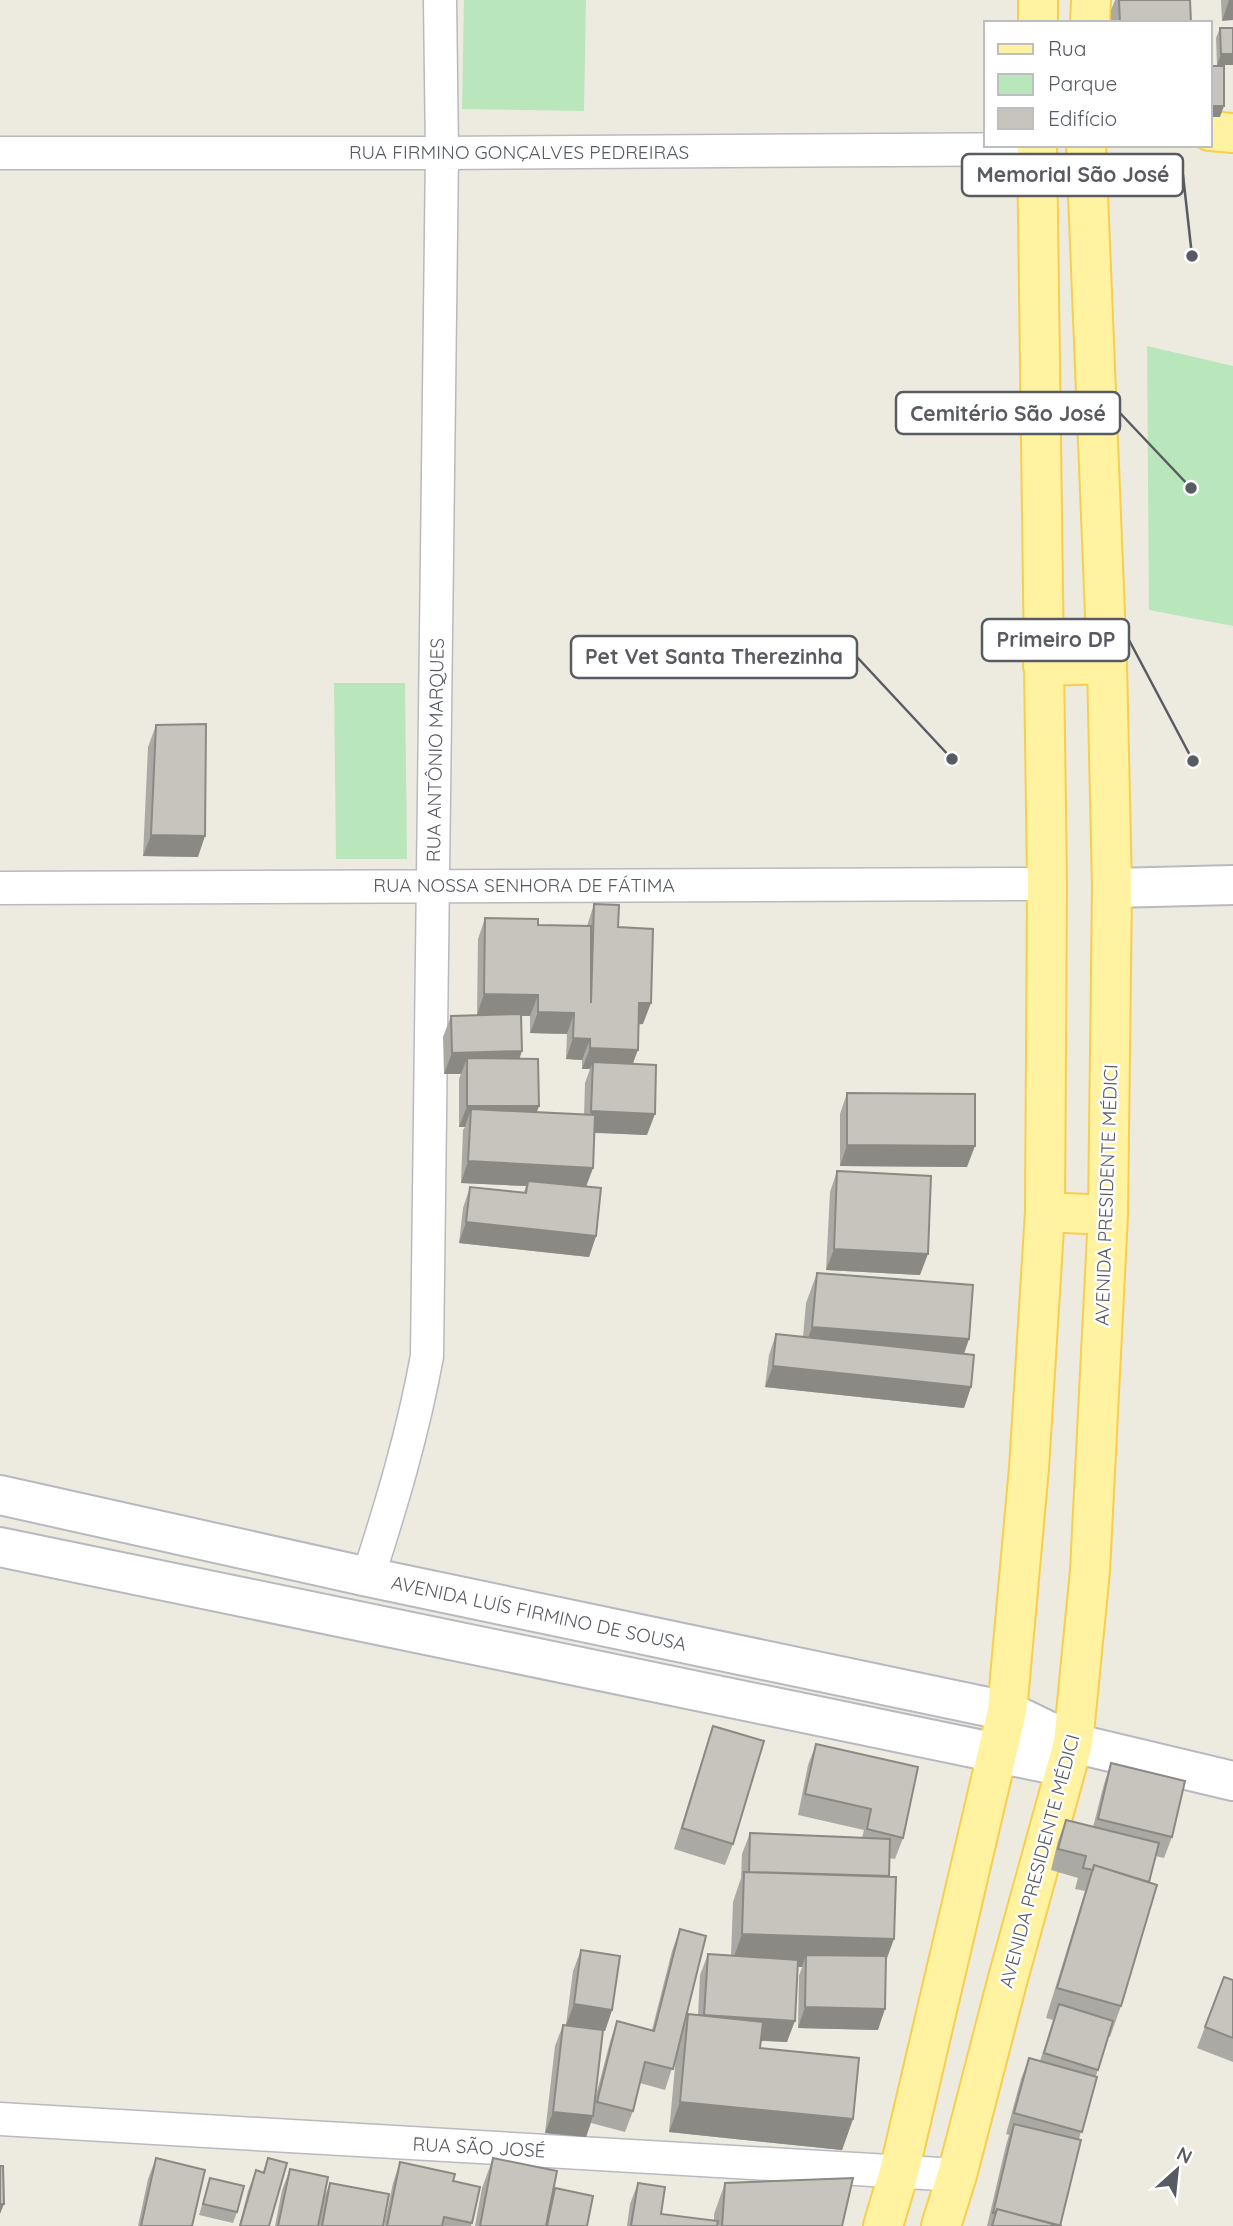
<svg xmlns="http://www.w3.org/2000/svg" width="1233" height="2226" viewBox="0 0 1233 2226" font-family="Quicksand,sans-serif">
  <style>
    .green { fill: #bae6bc }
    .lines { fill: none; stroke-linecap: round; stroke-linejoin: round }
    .minor-casing { stroke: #b8bac0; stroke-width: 35 }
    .tertiary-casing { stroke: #b8bac0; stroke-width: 42 }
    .secondary-casing { stroke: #b6b9c0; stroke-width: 42 }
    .primary-casing { stroke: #f8ce4d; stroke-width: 42 }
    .minor { stroke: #fff; stroke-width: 32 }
    .tertiary { stroke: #fff; stroke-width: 38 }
    .secondary { stroke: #fff; stroke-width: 38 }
    .primary { stroke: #fff3a2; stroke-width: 38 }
    .wall { fill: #aba9a3; fill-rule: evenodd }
    .shaded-wall { fill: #8b8984 }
    .building { fill: #c7c4bd; stroke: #8b8984; stroke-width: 2 }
    .labels { text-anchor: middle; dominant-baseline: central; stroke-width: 5; stroke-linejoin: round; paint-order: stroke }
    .street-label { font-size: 19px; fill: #585c62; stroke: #fff }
    .leader { fill: none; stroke: #585c62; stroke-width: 2.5 }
    .callout-dot { fill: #585c62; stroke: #fff; stroke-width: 2.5 }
    .callout { fill: #fff; stroke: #585c62; stroke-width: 2.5 }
    .callout-label { font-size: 21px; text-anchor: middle; font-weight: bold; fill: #585c62 }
  </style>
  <rect width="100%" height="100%" fill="#edeadf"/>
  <path class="green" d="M 464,0 L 586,0 L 584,111 L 462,109 Z
    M 1147,346 L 1233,366 L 1233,626 L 1149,610 Z
    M 334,683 L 405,683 L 407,859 L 336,859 Z"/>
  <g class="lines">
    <g class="minor-casing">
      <path id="minor" d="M 0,153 L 442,153 L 1037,149
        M 0,888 L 1047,884
        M 368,1577 C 392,1503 413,1433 427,1356 L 442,153 L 440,0
        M 0,2119 L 957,2175"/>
    </g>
    <g class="tertiary-casing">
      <path id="tertiary" d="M 1112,888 L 1233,885"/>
    </g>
    <g class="secondary-casing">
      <path id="secondary" d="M 0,1495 L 368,1577 L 1007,1711 L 1073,1743 L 1233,1781
        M 0,1547 L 1065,1767"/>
    </g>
    <g class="primary-casing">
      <path id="primary" d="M 1038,23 L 1038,0
        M 1090,23 L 1091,0
        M 1210,131 L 1233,133
        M 1043,666 L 1107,664
        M 1045,1212 L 1108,1215
        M 883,2226 L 899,2172 L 1007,1711 L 1029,1468 L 1045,1212 L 1047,884 L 1037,145
        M 941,2226 L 957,2175 L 1007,1982 L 1073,1743 L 1090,1571 L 1108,1215 L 1112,888 L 1107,664 L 1086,145"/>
    </g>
    <use href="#minor" class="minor"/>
    <use href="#tertiary" class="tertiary"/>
    <use href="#secondary" class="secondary"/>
    <use href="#primary" class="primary"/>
  </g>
  <path class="wall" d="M 1115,0 L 1190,0 L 1191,23 L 1111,23 L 1111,10 Z
    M 1221,0 L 1233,0 L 1222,21 Z
    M 1220,28 L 1233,28 L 1217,65 L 1216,38 Z
    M 156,725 L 198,857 L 143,856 L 148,747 Z
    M 594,904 L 618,927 L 643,1024 L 639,1024 L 633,1064 L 647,1135 L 594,1133 L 593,1168 L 586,1187 L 596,1236 L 589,1257 L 459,1243 L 463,1208 L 470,1187 L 524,1192 L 526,1186 L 461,1183 L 463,1130 L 465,1127 L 459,1127 L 459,1079 L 461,1074 L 444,1074 L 443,1037 L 451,1016 L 477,1015 L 478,939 L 485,918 L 538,925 L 587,926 ZM 521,1016 L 530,1016 L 530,1033 L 567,1034 L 566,1059 L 582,1060 L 582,1069 L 590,1069 L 585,1083 L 584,1115 L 536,1113 L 539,1106 L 520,1059 Z
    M 847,1093 L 967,1167 L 840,1166 L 840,1114 Z
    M 837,1171 L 920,1275 L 826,1270 L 830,1192 Z
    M 817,1273 L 969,1339 L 964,1354 L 971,1387 L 964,1408 L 765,1387 L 769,1355 L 776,1334 L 803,1337 L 806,1303 Z
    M 713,1726 L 733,1844 L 725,1865 L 674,1849 L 706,1747 Z
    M 816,1744 L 903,1838 L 895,1859 L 889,1858 L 886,1962 L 878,2030 L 798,2028 L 799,1976 L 802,1967 L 798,1967 L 787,2042 L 760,2041 L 760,2048 L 853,2119 L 842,2150 L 669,2132 L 676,2056 L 665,2090 L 640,2083 L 633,2111 L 625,2132 L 591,2123 L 586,2137 L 545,2133 L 555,2046 L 563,2025 L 566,2025 L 573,1971 L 581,1950 L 612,2010 L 605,2031 L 603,2030 L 595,2099 L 610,2042 L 617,2021 L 652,2030 L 672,1951 L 680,1929 L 683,2027 L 688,2014 L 698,2015 L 700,1975 L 708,1954 L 731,1956 L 733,1902 L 741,1878 L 742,1854 L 750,1833 L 862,1838 L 864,1830 L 798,1815 L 808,1765 Z
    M 1111,1763 L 1172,1837 L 1164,1858 L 1155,1856 L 1121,2006 L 1110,2037 L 1108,2036 L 1096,2076 L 1079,2139 L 1060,2226 L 1062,2226 L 987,2226 L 1006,2145 L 1009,2135 L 1006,2134 L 1021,2079 L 1029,2058 L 1040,2061 L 1053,2020 L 1046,2018 L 1085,1891 L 1075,1889 L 1078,1878 L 1051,1870 L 1058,1841 L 1066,1820 L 1093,1827 L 1104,1784 Z
    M 1233,1980 L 1233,2062 L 1197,2048 L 1205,2027 Z
    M 156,2158 L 192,2226 L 138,2226 L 148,2179 Z
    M 268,2158 L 269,2226 L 239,2226 L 248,2191 L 256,2170 L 263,2172 Z
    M 493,2158 L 552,2196 L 555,2188 L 587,2226 L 475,2226 L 482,2188 Z
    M 400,2162 L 453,2181 L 472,2223 L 471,2226 L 384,2226 L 393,2183 Z
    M 290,2169 L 323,2200 L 330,2183 L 383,2226 L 275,2226 L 282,2190 Z
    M 210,2178 L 237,2212 L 233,2223 L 199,2215 Z
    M 638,2183 L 661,2214 L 714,2221 L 714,2214 L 725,2183 L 842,2226 L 627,2226 L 630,2204 Z"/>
  <path class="shaded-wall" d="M 1229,0 L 1233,0 L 1233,20 L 1222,21 Z
    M 1221,54 L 1233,54 L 1233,65 L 1217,65 Z
    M 1210,106 L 1224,106 L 1220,117 L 1210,117 Z
    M 151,835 L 205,836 L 198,857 L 143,856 Z
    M 484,994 L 538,995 L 530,1016 L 477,1015 Z
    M 639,1003 L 651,1003 L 643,1024 L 632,1025 Z
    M 538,1012 L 574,1013 L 567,1034 L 530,1033 Z
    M 573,1038 L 590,1039 L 582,1060 L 566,1059 Z
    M 590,1048 L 638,1050 L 630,1071 L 593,1062 L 590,1069 L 582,1069 Z
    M 522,1051 L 515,1072 L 467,1058 L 461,1074 L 444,1074 L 452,1053 Z
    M 467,1106 L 539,1106 L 531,1127 L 471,1109 L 465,1127 L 459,1127 Z
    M 591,1111 L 655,1114 L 647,1135 L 583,1132 Z
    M 847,1145 L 975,1146 L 967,1167 L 840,1166 Z
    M 468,1161 L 593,1168 L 585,1189 L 528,1181 L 526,1186 L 461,1183 Z
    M 466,1222 L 596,1236 L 589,1257 L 459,1243 Z
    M 834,1249 L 928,1254 L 920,1275 L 826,1270 Z
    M 812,1327 L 969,1339 L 958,1370 L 801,1358 Z
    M 773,1366 L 971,1387 L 964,1408 L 765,1387 Z
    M 742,1934 L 894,1939 L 883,1969 L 806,1955 L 802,1967 L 731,1965 Z
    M 574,2004 L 612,2010 L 605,2031 L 566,2025 Z
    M 805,2007 L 885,2009 L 878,2030 L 798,2028 Z
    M 704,2016 L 795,2021 L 787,2042 L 697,2037 Z
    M 680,2102 L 853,2119 L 842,2150 L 669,2132 Z
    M 553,2112 L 593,2116 L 586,2137 L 545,2133 Z
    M 0,2204 L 4,2204 L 0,2214 Z"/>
  <path class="building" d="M 1119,0 L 1190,0 L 1191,23 L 1120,23 Z
    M 1220,28 L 1233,28 L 1233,54 L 1221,54 Z
    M 1210,66 L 1224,66 L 1224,106 L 1210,106 Z
    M 206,724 L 205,836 L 151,835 L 156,725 Z
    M 594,904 L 619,905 L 618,927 L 653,929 L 651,1003 L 639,1003 L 638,1050 L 590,1048 L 590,1039 L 573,1038 L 574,1013 L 538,1012 L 538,995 L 484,994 L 485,918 L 538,919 L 538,925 L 591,926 L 591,1003 Z
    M 521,1014 L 522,1051 L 452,1053 L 451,1016 Z
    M 467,1058 L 538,1059 L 539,1106 L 467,1106 Z
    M 593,1062 L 656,1065 L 655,1114 L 591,1111 Z
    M 847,1093 L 975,1094 L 975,1146 L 847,1145 Z
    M 471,1109 L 595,1115 L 593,1168 L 468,1161 Z
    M 837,1171 L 931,1176 L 928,1254 L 834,1249 Z
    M 528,1181 L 601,1188 L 596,1236 L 466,1222 L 470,1187 L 526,1193 Z
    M 817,1273 L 973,1285 L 969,1339 L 812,1327 Z
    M 776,1334 L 974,1355 L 971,1387 L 773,1366 Z
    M 713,1726 L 764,1741 L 733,1844 L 682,1828 Z
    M 816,1744 L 918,1767 L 903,1838 L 867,1829 L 871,1809 L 805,1794 Z
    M 1111,1763 L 1185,1781 L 1172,1837 L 1098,1819 Z
    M 1066,1820 L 1159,1843 L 1149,1882 L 1094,1865 L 1093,1870 L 1083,1868 L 1086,1856 L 1058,1849 Z
    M 750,1833 L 890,1839 L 889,1876 L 749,1872 Z
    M 1094,1865 L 1157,1885 L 1121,2006 L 1057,1988 Z
    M 744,1872 L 896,1877 L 894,1939 L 742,1934 Z
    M 680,1929 L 706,1936 L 673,2069 L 645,2062 L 633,2111 L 597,2102 L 617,2021 L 654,2031 Z
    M 581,1950 L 620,1956 L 612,2010 L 574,2004 Z
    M 708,1954 L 798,1960 L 795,2021 L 704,2015 Z
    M 806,1955 L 886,1956 L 885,2009 L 805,2007 Z
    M 1224,1977 L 1233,1980 L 1233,2038 L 1205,2027 Z
    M 1059,2004 L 1113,2021 L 1098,2070 L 1044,2053 Z
    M 688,2014 L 763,2022 L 760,2048 L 859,2058 L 853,2119 L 680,2102 Z
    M 563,2025 L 603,2030 L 593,2116 L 553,2112 Z
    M 1029,2058 L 1097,2077 L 1082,2132 L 1014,2113 Z
    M 1014,2124 L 1081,2140 L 1060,2226 L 997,2209 L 995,2213 L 993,2213 Z
    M 156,2158 L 205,2170 L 192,2226 L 141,2226 Z
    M 268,2158 L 287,2163 L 269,2226 L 240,2226 L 256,2170 L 264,2173 Z
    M 493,2158 L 557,2171 L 546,2226 L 480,2226 Z
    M 400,2162 L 455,2174 L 453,2181 L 480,2187 L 472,2223 L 444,2217 L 442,2226 L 387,2226 Z
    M 0,2166 L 3,2166 L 4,2204 L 0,2204 Z
    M 290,2169 L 328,2177 L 318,2226 L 278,2226 Z
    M 210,2178 L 244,2186 L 237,2212 L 203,2204 Z
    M 853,2178 L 842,2226 L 722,2226 L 725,2183 Z
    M 330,2183 L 389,2194 L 383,2226 L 322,2226 Z
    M 638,2183 L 665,2187 L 661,2214 L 718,2221 L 717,2226 L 661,2226 L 661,2225 L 661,2226 L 631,2226 Z
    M 555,2188 L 593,2196 L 587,2226 L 547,2226 Z
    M 997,2209 L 1062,2226 L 992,2226 Z"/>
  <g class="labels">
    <g class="street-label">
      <text x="519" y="152">RUA FIRMINO GONÇALVES PEDREIRAS</text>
      <text transform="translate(435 750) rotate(-89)">RUA ANTÔNIO MARQUES</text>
      <text x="524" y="885">RUA NOSSA SENHORA DE FÁTIMA</text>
      <text transform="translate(1106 1195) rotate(-88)">AVENIDA PRESIDENTE MÉDICI</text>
      <text transform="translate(539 1613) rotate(12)">AVENIDA LUÍS FIRMINO DE SOUSA</text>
      <text transform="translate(1039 1861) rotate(-75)">AVENIDA PRESIDENTE MÉDICI</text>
      <text transform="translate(479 2147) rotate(3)">RUA SÃO JOSÉ</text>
    </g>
  </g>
  <path class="leader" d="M1192 256L1183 175M1191 488L1120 413M1193 761L1129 640M952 759L857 657"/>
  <g class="callout-dot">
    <circle cx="1192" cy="256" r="7"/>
    <circle cx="1191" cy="488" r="7"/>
    <circle cx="1193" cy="761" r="7"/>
    <circle cx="952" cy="759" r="7"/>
  </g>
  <g class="callout">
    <rect x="962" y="154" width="221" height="42" rx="7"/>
    <rect x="896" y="392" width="224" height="42" rx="7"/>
    <rect x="982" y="619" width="147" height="42" rx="7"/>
    <rect x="571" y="636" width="286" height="42" rx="7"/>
  </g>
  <g class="callout-label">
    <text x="1073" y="182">Memorial São José</text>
    <text x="1008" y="421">Cemitério São José</text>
    <text x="1056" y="647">Primeiro DP</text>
    <text x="714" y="664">Pet Vet Santa Therezinha</text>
  </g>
  <rect x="984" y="21" width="228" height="126" fill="#ffffff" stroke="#bcbec0" stroke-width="2"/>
  <rect x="998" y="44" width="35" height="10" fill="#fff3a2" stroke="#bcbec0" stroke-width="2"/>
  <text x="1048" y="56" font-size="21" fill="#585c62">Rua</text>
  <rect x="998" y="74" width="35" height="21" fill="#bae6bc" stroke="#bcbec0" stroke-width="2"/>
  <text x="1048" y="91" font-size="21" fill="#585c62">Parque</text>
  <rect x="998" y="108" width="35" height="21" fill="#c7c4bd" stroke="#bcbec0" stroke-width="2"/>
  <text x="1048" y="126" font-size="21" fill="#585c62">Edifício</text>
  <g transform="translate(1177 2170) rotate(27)" stroke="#ffffff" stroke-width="5" paint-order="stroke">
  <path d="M0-5L12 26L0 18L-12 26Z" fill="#585c62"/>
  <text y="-10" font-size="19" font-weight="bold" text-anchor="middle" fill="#585c62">N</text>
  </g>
</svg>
